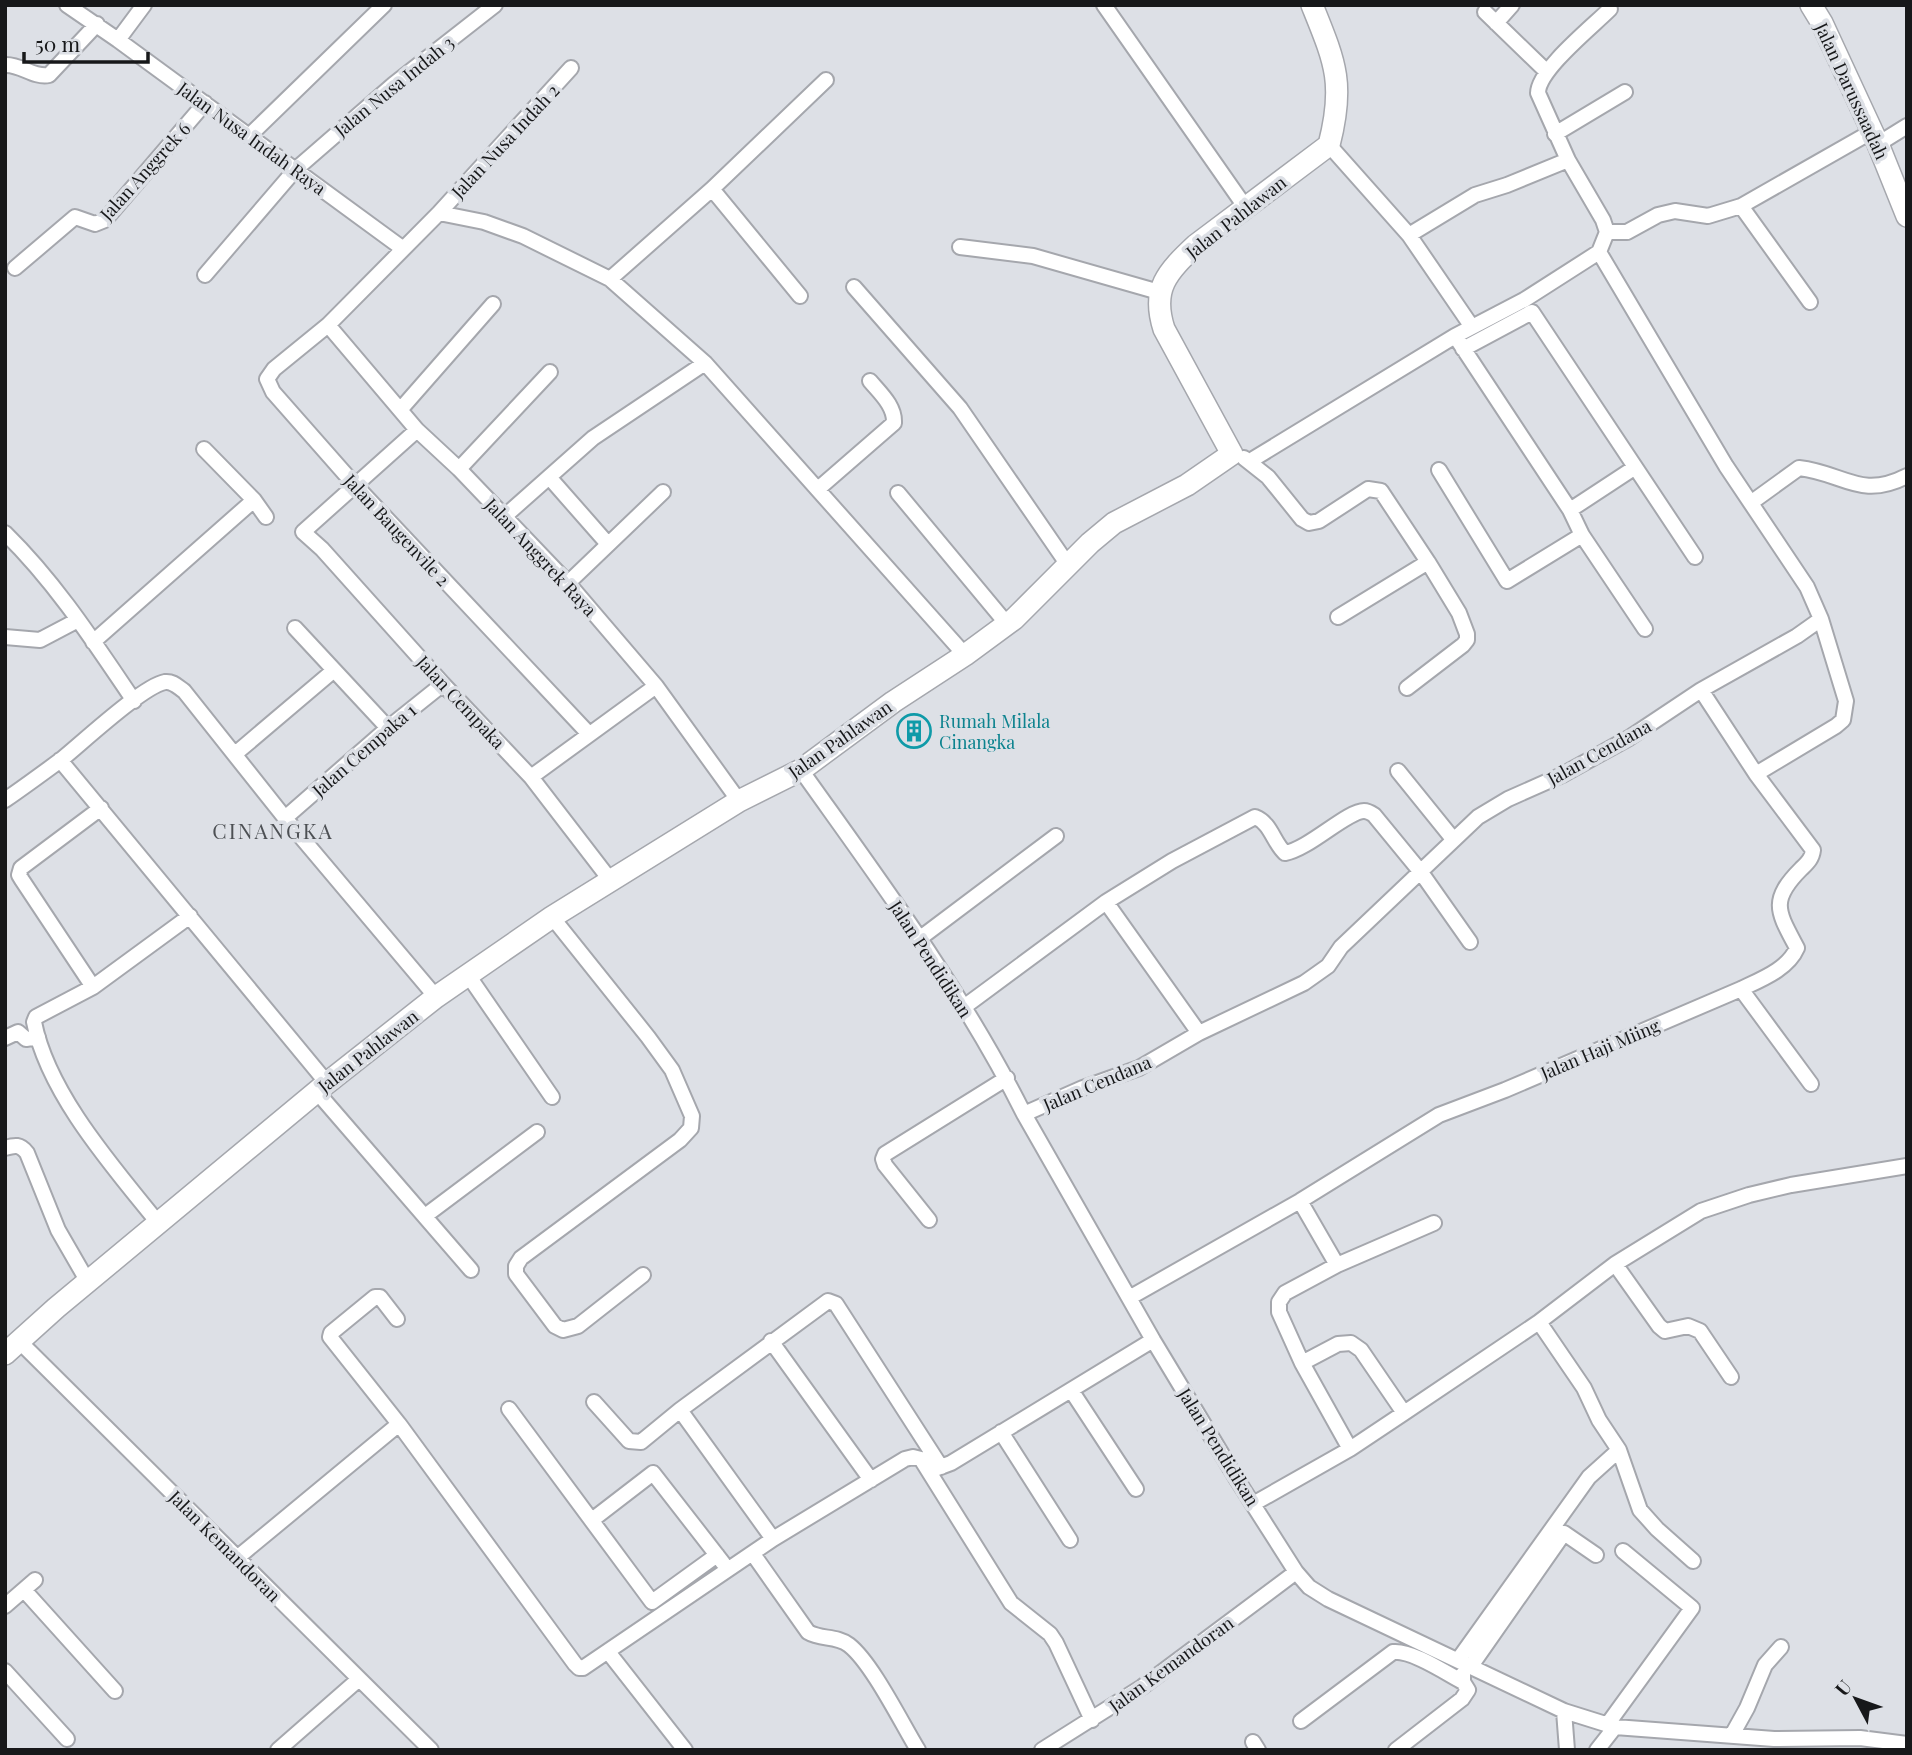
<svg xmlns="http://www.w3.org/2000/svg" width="1912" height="1755" viewBox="0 0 1912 1755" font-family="'Playfair Display',serif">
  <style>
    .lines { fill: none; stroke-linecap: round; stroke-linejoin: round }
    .street-casing { stroke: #a5a7ad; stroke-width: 18 }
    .secondary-casing { stroke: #a5a7ad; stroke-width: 24 }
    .street { stroke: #fff; stroke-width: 14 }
    .secondary { stroke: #fff; stroke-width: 21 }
    .labels { text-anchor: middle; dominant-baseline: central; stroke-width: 7; stroke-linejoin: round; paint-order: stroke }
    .street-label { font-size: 18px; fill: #17181a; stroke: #dde0e6 }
    .culture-label { font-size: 18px; fill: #0d838f; stroke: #dde0e6; text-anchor: start }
    .quarter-label { font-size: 21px; letter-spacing: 2px; fill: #4d5054; stroke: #dde0e6 }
  </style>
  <rect width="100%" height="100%" fill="#dde0e6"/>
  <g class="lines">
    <g class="street-casing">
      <path id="street" d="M 67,5 L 118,40 L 402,248
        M 1104,5 L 1246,208
        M 1485,12 L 1546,71
        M 1496,23 L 1512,5
        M 118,40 L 144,5
        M 5,65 C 21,64 33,78 49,75 L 97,24
        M 571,68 L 439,213 L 328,325 L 274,369 L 267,379 L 273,392 L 354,484 L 589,734
        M 1555,134 L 1625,92
        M 249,136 L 384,5
        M 1878,144 L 1907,126
        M 1329,145 L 1409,235 L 1472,327
        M 712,189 L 800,296
        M 439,213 L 484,222 L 523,236 L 610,279 L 705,363 L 965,655
        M 1607,232 L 1627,232 L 1658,215 L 1675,211 L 1708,216 L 1741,206
        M 1409,235 L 1475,195 L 1507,185 L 1568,160
        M 960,247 L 1033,256 L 1159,292
        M 15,268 L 75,217 L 95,224 L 105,220 L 205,103
        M 205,275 L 295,170 L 394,84 L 495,5
        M 610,279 L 712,189 L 826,80
        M 854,287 L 960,408 L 1068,565
        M 1810,302 L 1741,206 L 1871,132
        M 328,325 L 417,430 L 459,469 L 568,583 L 656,686 L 739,801
        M 1459,342 L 1570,510 L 1582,535 L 1645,629
        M 1463,349 L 1532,312 L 1695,557
        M 400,410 L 493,304
        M 417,430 L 303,532 L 322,549 L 443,684 L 531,777 L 611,881
        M 204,449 L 254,500 L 266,517
        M 1244,458 L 1268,477 L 1302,519 L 1309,523 L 1319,521 L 1368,489 L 1381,491 L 1428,562 L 1459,613 L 1467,634 L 1467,640 L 1463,645 L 1407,688
        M 1250,461 L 1455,336 L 1524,300 L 1599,252 L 1607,232 L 1603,220 L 1568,160 L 1538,93 C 1538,70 1592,27 1610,9
        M 459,469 L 550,372
        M 1439,470 L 1507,581 L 1582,535
        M 549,477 L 607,543
        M 818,489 L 894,423 C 895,406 880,393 870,381
        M 898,493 L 1007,624
        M 1752,502 L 1799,468 C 1844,473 1860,500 1907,476
        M 1570,510 L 1634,468
        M 505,516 L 593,438 L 705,363
        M 5,533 C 56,583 94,642 134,701
        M 568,583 L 663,492
        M 1338,617 L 1428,562
        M 295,628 L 388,728
        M 5,637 L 40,640 L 78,620
        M 93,642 L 254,500
        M 235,754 L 333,671
        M 60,760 L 327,1083
        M 801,770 C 880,881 963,992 1024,1114 L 1153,1340 L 1238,1481 L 1296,1572 L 1309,1587 L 1328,1599 L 1564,1711 L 1615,1727 L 1774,1739 L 1860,1738 L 1907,1744
        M 1398,771 L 1453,839
        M 1756,774 L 1836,726 L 1843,720 L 1846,701 L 1821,619
        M 531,777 L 656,686
        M 5,800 C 24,787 43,773 62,759 C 83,742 143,686 165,682 C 173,681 178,687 184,691 L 285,818 L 436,997
        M 101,808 L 21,868 L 19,875 L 22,880 L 93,987 L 36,1017 L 34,1022 C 48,1094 114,1168 159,1224
        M 285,818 L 388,728 L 443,684
        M 1106,902 L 1199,1033
        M 552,917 L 648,1037 L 672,1070 L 692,1116 L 691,1128 L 680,1140 L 521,1258 L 516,1266 L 516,1274 L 555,1326 L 563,1330 L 578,1326 L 643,1275
        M 919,939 L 1056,836
        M 468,975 L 552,1097
        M 93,987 L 190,916
        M 1741,989 L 1811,1084
        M 964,1007 L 1106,902 L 1172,861 L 1255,817 C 1271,823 1273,842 1285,853 C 1309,849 1347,811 1364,811 C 1368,811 1371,813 1374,815 L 1420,871 L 1470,942
        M 5,1038 L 18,1032 L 26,1039 L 38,1037
        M 317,1092 L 471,1270
        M 1024,1114 L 1083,1088 L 1139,1068 L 1199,1033 L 1304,983 L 1328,966 L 1341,947 L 1478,817 L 1508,799 L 1562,775 L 1629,738 L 1701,690 L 1797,636 L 1821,619 L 1807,587 L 1726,466 L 1599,252
        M 5,1148 C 15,1145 20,1144 27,1153 L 58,1230 L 88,1282
        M 1300,1201 L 1337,1265
        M 425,1216 L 537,1132
        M 929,1220 L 885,1165 L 883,1159 L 885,1154 L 1007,1078
        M 1615,1264 L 1659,1326 L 1665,1331 L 1688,1326 L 1700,1331 L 1731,1377
        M 1129,1298 L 1300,1201 L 1439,1115 L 1505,1090 L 1741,989 C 1762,979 1788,969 1797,948 C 1778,912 1769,901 1801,869 C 1807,863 1812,859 1813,850 L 1756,774 L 1701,690
        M 397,1319 L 380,1297 L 375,1297 L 331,1333 L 330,1337 L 399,1424
        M 771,1341 L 871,1480
        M 20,1342 L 431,1750
        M 1302,1363 L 1338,1344 L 1351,1343 L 1361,1350 L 1404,1413
        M 1071,1390 L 1136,1489
        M 594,1402 L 629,1441 L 641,1442 L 680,1410 L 828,1301 L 836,1304 L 941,1467
        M 509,1409 L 652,1602 L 717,1555
        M 680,1410 L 773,1539
        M 1001,1432 L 1070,1540
        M 1350,1449 L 1302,1363 L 1279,1312 L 1279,1302 L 1285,1293 L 1337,1265 L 1434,1223
        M 1619,1450 L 1640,1510 L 1657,1529 L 1693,1561
        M 935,1469 L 951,1463 L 1153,1340
        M 1253,1504 L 1350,1449 L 1404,1413 L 1539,1322 L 1615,1264 L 1701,1211 L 1749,1195 L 1791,1185 L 1907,1166
        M 592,1520 L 653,1473 L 723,1563
        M 753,1554 L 808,1632 C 821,1640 836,1635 849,1645 C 872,1663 901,1722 918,1750
        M 237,1558 L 399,1424 L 575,1664 L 579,1668 L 583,1668 L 773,1539 L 905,1459 L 913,1457 L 921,1459 L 1011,1603 L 1050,1634 L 1056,1643 L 1092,1720
        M 24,1590 L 115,1691
        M 5,1606 L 35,1580
        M 609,1653 L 685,1750
        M 1458,1660 L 1589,1477 L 1619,1450 L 1599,1420 L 1584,1388 L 1539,1322
        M 1471,1666 L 1564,1533 L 1596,1555
        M 5,1671 L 67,1739
        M 1564,1711 L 1567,1750
        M 1301,1721 L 1393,1652 C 1412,1650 1446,1673 1463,1682
        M 1607,1725 L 1692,1608 L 1623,1551
        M 1732,1735 L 1747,1708 L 1765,1665 L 1781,1647
        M 1253,1742 L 1258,1750
        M 278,1750 L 359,1679
        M 1042,1750 L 1142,1687 L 1296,1572
        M 1396,1750 L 1462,1699 L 1468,1690 L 1463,1682 L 1463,1674
        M 1597,1750 L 1615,1727"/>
    </g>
    <g class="secondary-casing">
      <path id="secondary" d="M 1811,5 L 1822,23 L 1878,144 L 1907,216
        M 5,1354 L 56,1308 L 327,1083 L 436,997 L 552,917 L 739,801 L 801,770 L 893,702 L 965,655 L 1014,619 L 1090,543 L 1114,523 L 1187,485 L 1232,454 L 1164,329 C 1151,289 1167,272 1196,245 L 1329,145 C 1345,83 1335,62 1312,5"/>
    </g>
    <use href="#street" class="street"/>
    <use href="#secondary" class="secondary"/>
  </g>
  <defs>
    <g id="building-ring" transform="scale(1.75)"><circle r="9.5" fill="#dde0e6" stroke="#0f9aa8" stroke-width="1.5"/><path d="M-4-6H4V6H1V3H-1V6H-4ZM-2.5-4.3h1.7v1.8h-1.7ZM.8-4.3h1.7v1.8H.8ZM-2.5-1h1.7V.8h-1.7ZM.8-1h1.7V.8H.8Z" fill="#0f9aa8"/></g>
  </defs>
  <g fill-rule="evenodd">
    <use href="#building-ring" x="914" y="731"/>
  </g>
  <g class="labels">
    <g class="street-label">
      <text transform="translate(394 86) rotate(-39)">Jalan Nusa Indah 3</text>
      <text transform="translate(1852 91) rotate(65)">Jalan Darussaadah</text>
      <text transform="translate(252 138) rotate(36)">Jalan Nusa Indah Raya</text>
      <text transform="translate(505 141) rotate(-47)">Jalan Nusa Indah 2</text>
      <text transform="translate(145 171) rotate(-48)">Jalan Anggrek 6</text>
      <text transform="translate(1236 217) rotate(-38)">Jalan Pahlawan</text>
      <text transform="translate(397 530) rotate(47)">Jalan Baugenvile 2</text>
      <text transform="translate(541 557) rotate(47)">Jalan Anggrek Raya</text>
      <text transform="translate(461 702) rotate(47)">Jalan Cempaka</text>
      <text transform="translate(840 739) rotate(-35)">Jalan Pahlawan</text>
      <text transform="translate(364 750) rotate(-41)">Jalan Cempaka 1</text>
      <text transform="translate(1599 752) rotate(-29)">Jalan Cendana</text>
      <text transform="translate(931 959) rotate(57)">Jalan Pendidikan</text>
      <text transform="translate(1600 1049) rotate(-23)">Jalan Haji Miing</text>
      <text transform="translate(368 1051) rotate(-38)">Jalan Pahlawan</text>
      <text transform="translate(1097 1083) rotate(-23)">Jalan Cendana</text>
      <text transform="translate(1219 1447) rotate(58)">Jalan Pendidikan</text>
      <text transform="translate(225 1546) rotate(45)">Jalan Kemandoran</text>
      <text transform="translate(1171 1664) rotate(-36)">Jalan Kemandoran</text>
    </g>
    <g class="culture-label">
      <text x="939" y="721">Rumah Milala<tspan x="939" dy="21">Cinangka</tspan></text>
    </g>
    <g class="quarter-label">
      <text x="273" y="830">CINANGKA</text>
    </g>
  </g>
  <rect width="1912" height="1755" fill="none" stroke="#17181a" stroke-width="14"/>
  <g transform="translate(1856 1699) rotate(311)" stroke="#dde0e6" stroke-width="5" paint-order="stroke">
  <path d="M0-5L12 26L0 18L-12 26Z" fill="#17181a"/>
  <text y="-10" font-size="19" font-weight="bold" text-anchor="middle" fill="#17181a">U</text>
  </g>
  <path d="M24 52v10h124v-10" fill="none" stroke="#17181a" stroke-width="3.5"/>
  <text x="35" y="52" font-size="21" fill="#17181a" stroke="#dde0e6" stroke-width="5" paint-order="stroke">50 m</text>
</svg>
